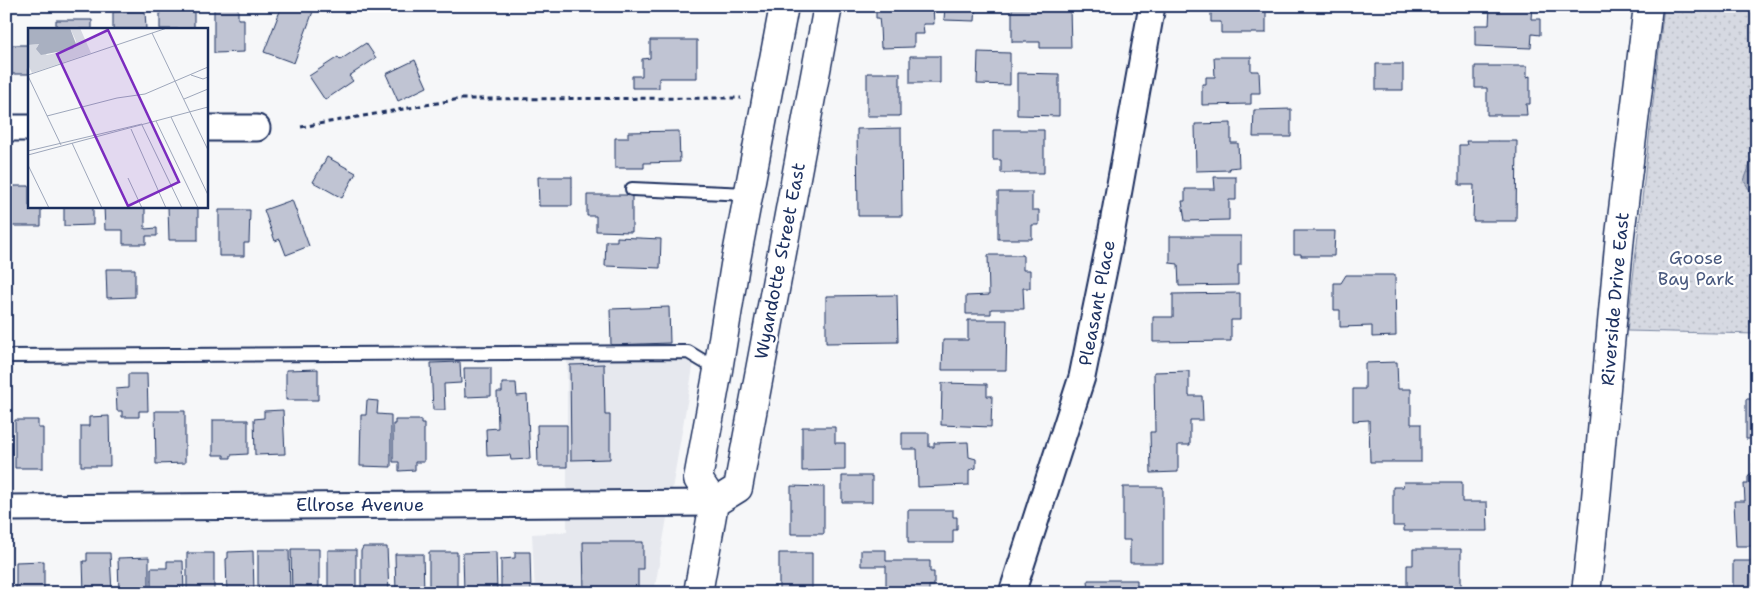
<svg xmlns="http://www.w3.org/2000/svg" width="1763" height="599" viewBox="0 0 1763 599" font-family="'Shantell Sans',sans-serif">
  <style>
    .built { fill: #e6e8ee }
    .park { fill: url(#park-dots); stroke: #7884a0 }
    .water { fill: url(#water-ripples); stroke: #707c99 }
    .building { fill: #c0c4d3; stroke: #1b2f5e }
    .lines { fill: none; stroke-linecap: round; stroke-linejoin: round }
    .lane-casing { stroke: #1b2f5e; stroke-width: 16 }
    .street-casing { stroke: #1b2f5e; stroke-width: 29 }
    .secondary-casing { stroke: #1b2f5e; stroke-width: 31 }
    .path { stroke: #1b2f5e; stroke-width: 3; stroke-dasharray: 5 4; stroke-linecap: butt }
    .lane { stroke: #fff; stroke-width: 12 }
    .street { stroke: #fff; stroke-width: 25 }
    .secondary { stroke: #fff; stroke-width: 28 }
    .labels { text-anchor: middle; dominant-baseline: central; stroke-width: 4.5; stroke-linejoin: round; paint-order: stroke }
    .park-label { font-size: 18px; fill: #4a5a7f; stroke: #fff }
    .street-label { font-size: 18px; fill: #1b2f5e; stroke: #fff }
    .inset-road { fill: none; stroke: #9ea7bb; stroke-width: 1 }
    .view { fill: #7b2cbf; fill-opacity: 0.15; stroke: #7b2cbf; stroke-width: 2.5 }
    .inset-edge { fill: none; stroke: #1b2f5e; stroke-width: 2.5 }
  </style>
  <defs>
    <pattern id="park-dots" width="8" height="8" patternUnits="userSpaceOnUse" patternTransform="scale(1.25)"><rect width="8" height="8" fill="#d6d9e2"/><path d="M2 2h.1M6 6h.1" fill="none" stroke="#b7bbc4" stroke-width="1.8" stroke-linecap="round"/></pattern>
    <pattern id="water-ripples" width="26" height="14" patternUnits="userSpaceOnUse" patternTransform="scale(1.25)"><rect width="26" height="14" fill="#a9b0c1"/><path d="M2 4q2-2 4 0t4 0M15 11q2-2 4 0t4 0" fill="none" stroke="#8990a0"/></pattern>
  </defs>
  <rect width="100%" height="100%" fill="#f6f7f9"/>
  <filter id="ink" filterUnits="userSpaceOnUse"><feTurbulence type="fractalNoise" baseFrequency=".02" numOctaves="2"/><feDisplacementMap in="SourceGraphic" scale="10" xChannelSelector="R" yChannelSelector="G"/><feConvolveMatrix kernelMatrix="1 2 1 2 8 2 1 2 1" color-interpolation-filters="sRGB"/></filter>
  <g filter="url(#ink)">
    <path class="built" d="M 567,356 L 695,356 L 654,593 L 535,593 L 532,534 L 567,532 Z"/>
    <path class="park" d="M 1664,6 L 1757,6 L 1757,146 L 1744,181 L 1757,201 L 1757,334 L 1627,331 Z"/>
    <path class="water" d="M 1757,146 L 1757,201 L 1744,181 Z"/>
    <path class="building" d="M 74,6 L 102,6 L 102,12 L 74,12 Z
      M 214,6 L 238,6 L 238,19 L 244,19 L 244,52 L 214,53 Z
      M 282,6 L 315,6 L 294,63 L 264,52 Z
      M 933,6 L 934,24 L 923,24 L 924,34 L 914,34 L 914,47 L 881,48 L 880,27 L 879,18 L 876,18 L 876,7 Z
      M 945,6 L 976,6 L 975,21 L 944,20 Z
      M 1222,6 L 1266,6 L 1266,33 L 1221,33 L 1221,22 L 1211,22 L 1211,8 L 1222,8 Z
      M 1490,6 L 1532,6 L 1531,19 L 1540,19 L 1540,35 L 1532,34 L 1531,48 L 1475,46 L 1475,25 L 1489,25 Z
      M 160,8 L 194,9 L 194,29 L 160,29 Z
      M 1070,8 L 1071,48 L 1040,48 L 1040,42 L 1012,42 L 1012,9 Z
      M 145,11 L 146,29 L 113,29 L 113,12 Z
      M 56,20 L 92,20 L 92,29 L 56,29 Z
      M 650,40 L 697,40 L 697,78 L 659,78 L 659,88 L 632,88 L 632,76 L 642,76 L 642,59 L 650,58 Z
      M 366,43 L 376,58 L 349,76 L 353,81 L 325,100 L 309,76 L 338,57 L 340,60 Z
      M 6,45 L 29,45 L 29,74 L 6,74 Z
      M 978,52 L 1010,53 L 1010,85 L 977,84 Z
      M 910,56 L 940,56 L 940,83 L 910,83 Z
      M 1214,57 L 1251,57 L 1251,71 L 1259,71 L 1260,93 L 1251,93 L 1251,104 L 1202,105 L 1202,84 L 1206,84 L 1206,77 L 1215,77 Z
      M 415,60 L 427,87 L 398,101 L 386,74 Z
      M 1376,64 L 1403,64 L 1403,90 L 1376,90 Z
      M 1475,66 L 1527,66 L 1527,77 L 1530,76 L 1530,104 L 1526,104 L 1527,115 L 1487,115 L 1487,88 L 1475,88 Z
      M 867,73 L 900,73 L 900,116 L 867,116 Z
      M 1017,73 L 1059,74 L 1059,116 L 1017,115 Z
      M 1291,109 L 1291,137 L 1253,137 L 1254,110 Z
      M 1231,123 L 1231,143 L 1238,143 L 1239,167 L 1229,168 L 1230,170 L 1196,171 L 1195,124 Z
      M 901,128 L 902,216 L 858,216 L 857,129 Z
      M 993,130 L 1044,130 L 1044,173 L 1001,173 L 1001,160 L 993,160 Z
      M 679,131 L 680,162 L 644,163 L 644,168 L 615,168 L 615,138 L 628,138 L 628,132 Z
      M 1466,141 L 1517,141 L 1516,221 L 1473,221 L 1474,185 L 1459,185 L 1459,145 L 1467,145 Z
      M 327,157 L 356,173 L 342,198 L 313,182 Z
      M 538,177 L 572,177 L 572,206 L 539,206 Z
      M 1214,177 L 1236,177 L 1236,200 L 1229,200 L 1229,220 L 1185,221 L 1182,201 L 1185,201 L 1185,189 L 1215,189 Z
      M 11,186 L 29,186 L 29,206 L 41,206 L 41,226 L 11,226 Z
      M 998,192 L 1032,192 L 1032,210 L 1039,210 L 1039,225 L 1032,225 L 1032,239 L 998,239 Z
      M 587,195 L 632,195 L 632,232 L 596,231 L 596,216 L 587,216 Z
      M 292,200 L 309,246 L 286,255 L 280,239 L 275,241 L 264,210 Z
      M 64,206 L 93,206 L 93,225 L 64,226 Z
      M 104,206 L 145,206 L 145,229 L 157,228 L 157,236 L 146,236 L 146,244 L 123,244 L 123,230 L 105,230 Z
      M 168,206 L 198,206 L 198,240 L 169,240 Z
      M 219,210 L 250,210 L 249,243 L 244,243 L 244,256 L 219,256 Z
      M 1294,231 L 1335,231 L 1334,256 L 1301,256 L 1301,254 L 1294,254 Z
      M 1170,236 L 1241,236 L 1241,265 L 1238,265 L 1238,285 L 1179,286 L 1178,264 L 1170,263 Z
      M 617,237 L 661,239 L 660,268 L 605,266 L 606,241 L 617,241 Z
      M 988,255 L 1023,255 L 1023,270 L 1030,270 L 1030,288 L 1023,288 L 1024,309 L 991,309 L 991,314 L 966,314 L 966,296 L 989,295 Z
      M 106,269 L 135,269 L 135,297 L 107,298 Z
      M 1346,275 L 1395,275 L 1396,336 L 1372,337 L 1372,326 L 1340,327 L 1340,310 L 1334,310 L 1334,283 L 1341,283 Z
      M 1240,293 L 1240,320 L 1231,320 L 1231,341 L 1153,342 L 1153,317 L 1173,317 L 1173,294 Z
      M 897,295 L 898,342 L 826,343 L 826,296 Z
      M 669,307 L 670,343 L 611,345 L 610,309 Z
      M 968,320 L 1007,320 L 1006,370 L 942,370 L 943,340 L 968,340 Z
      M 460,362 L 461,383 L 444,384 L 445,410 L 433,410 L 431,363 Z
      M 1397,362 L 1398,389 L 1411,389 L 1411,424 L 1421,424 L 1421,462 L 1370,462 L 1369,420 L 1353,421 L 1353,389 L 1365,389 L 1365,363 Z
      M 604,364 L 605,415 L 610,415 L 610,459 L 571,460 L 570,365 Z
      M 464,368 L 491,368 L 491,396 L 465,397 Z
      M 318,369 L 318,400 L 286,400 L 286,370 Z
      M 1189,371 L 1189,396 L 1202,396 L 1203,420 L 1190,420 L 1190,445 L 1178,445 L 1178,472 L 1151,473 L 1150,432 L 1155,432 L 1154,372 Z
      M 128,374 L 147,374 L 148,411 L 139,411 L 139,417 L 122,417 L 122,411 L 117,411 L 116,389 L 128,388 Z
      M 502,383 L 516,383 L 517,396 L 527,395 L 530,459 L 511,460 L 510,455 L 487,456 L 486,429 L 498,428 L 497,392 L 502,392 Z
      M 942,383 L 987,384 L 987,396 L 992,396 L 991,427 L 941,425 Z
      M 1746,399 L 1757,399 L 1757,439 L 1746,439 Z
      M 367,400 L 378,401 L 377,414 L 391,415 L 391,467 L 360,466 L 361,415 L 366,415 Z
      M 283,410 L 285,454 L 255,455 L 254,419 L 264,418 L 264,411 Z
      M 155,411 L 185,411 L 185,463 L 156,464 Z
      M 109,416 L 110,466 L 81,466 L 81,426 L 89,426 L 89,417 Z
      M 15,420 L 38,420 L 38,428 L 43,428 L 43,468 L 15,468 Z
      M 213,420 L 248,420 L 248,454 L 231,455 L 231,458 L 224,458 L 224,455 L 213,455 Z
      M 395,420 L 421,420 L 421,424 L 424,424 L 424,462 L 415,462 L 415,470 L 399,471 L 399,462 L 393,462 L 393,424 L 395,424 Z
      M 537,425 L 567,425 L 567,467 L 538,467 Z
      M 802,427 L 835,427 L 835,443 L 845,443 L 845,470 L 802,471 Z
      M 902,433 L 929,433 L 929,447 L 934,447 L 934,443 L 968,442 L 969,457 L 976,459 L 976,468 L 969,470 L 969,485 L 918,487 L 917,449 L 902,449 Z
      M 1757,462 L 1757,546 L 1736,546 L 1734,501 L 1745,501 L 1744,484 L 1748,484 L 1748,477 L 1753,471 L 1753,463 Z
      M 842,476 L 872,476 L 872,502 L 842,502 Z
      M 1404,482 L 1462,482 L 1462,502 L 1487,502 L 1488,531 L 1404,531 L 1404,526 L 1393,526 L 1393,487 L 1403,487 Z
      M 791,486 L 824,487 L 824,534 L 791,534 Z
      M 1123,487 L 1163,487 L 1163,563 L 1130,563 L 1130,540 L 1123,540 Z
      M 908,510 L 953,510 L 953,517 L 957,517 L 957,530 L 953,530 L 953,543 L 908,543 Z
      M 583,542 L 643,542 L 643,569 L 638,569 L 638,593 L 584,593 Z
      M 363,547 L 387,547 L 389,593 L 361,593 L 361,551 Z
      M 291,549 L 319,549 L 319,593 L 292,593 Z
      M 1413,549 L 1461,549 L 1461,593 L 1407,593 L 1407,565 L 1413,565 Z
      M 258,550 L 289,550 L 290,593 L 258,593 Z
      M 328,550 L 356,550 L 356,593 L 328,593 Z
      M 861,550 L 886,550 L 886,561 L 930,561 L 930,572 L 934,572 L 934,586 L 929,586 L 929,593 L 886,593 L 886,566 L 861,566 Z
      M 253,551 L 254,593 L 227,593 L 226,559 L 228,558 L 228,552 Z
      M 429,552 L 457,552 L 457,590 L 450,590 L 450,593 L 429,593 Z
      M 496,552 L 497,592 L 464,593 L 463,553 Z
      M 515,552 L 530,552 L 531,593 L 501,593 L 501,559 L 515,558 Z
      M 87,553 L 110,553 L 112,593 L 84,593 L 83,561 L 87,561 Z
      M 187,553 L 214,553 L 214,593 L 187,593 Z
      M 779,553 L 812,553 L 812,593 L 779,593 Z
      M 395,554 L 423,554 L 424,593 L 396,593 Z
      M 149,557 L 149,593 L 119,593 L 118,558 Z
      M 44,561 L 44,593 L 16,593 L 16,562 Z
      M 167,561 L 183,561 L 184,593 L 151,593 L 151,568 L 167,568 Z
      M 1733,561 L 1757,561 L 1757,593 L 1733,592 Z
      M 1088,580 L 1137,580 L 1137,593 L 1089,593 Z"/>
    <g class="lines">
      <g class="lane-casing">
        <path id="lane" d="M 632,189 L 748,194
          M 6,356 L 688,352 L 718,370"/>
      </g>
      <g class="street-casing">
        <path id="street" d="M 6,128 L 29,128
          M 206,128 L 257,128
          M 6,508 L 714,503
          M 1012,593 L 1082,377 L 1110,240 L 1152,6"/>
      </g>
      <g class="secondary-casing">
        <path id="secondary" d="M 714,503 L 738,488 L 828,6
          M 698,593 L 714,503 L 698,479 L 718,370 L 735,265 L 784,6
          M 1586,593 L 1595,509 L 1620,235 L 1648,6"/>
      </g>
      <path class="path" d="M 301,127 L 460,99 L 741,98"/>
      <use href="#lane" class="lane"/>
      <use href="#street" class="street"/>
      <use href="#secondary" class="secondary"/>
    </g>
  </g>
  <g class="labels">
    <g class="park-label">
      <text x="1696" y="258">Goose<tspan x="1696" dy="21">Bay Park</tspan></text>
    </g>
    <g class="street-label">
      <text transform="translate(780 261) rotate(-79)">Wyandotte Street East</text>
      <text transform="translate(1615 299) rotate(-85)">Riverside Drive East</text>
      <text transform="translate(1097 303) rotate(-79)">Pleasant Place</text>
      <text x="360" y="505">Ellrose Avenue</text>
    </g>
  </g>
  <g transform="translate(28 28)">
    <rect width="180" height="180" fill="#f6f7f9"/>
    <path d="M 42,0 L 52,0 L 63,25 L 4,45 L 0,37 L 0,17 L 11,16 L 9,19 L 19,27 L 45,21 L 48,13 Z" fill="#d6d9e2"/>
    <path d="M 0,0 L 42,0 L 48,16 L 45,21 L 13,27 L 8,21 L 11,16 L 0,17 Z" fill="#a9b0c1"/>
    <path class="inset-road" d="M 124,5 L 180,122M 0,47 L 139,0M 163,47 L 175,51 L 180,49M 0,48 L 33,117M 156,71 L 180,61M 19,88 L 89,70 L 117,66 L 180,39M 143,89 L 180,167M 128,93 L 170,180M 114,97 L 154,180M 103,101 L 138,180M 44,115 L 74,180M 0,123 L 114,96M 0,127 L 180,79M 0,137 L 21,180M 100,150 L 114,180"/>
    <path class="view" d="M 80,2 L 151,154 L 100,178 L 29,26 Z"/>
    <rect width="180" height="180" class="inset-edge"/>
  </g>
  <rect width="1763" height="599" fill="none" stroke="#fff" stroke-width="25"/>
  <rect x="12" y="12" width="1738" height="574" fill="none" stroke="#1b2f5e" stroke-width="2" filter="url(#ink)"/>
</svg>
